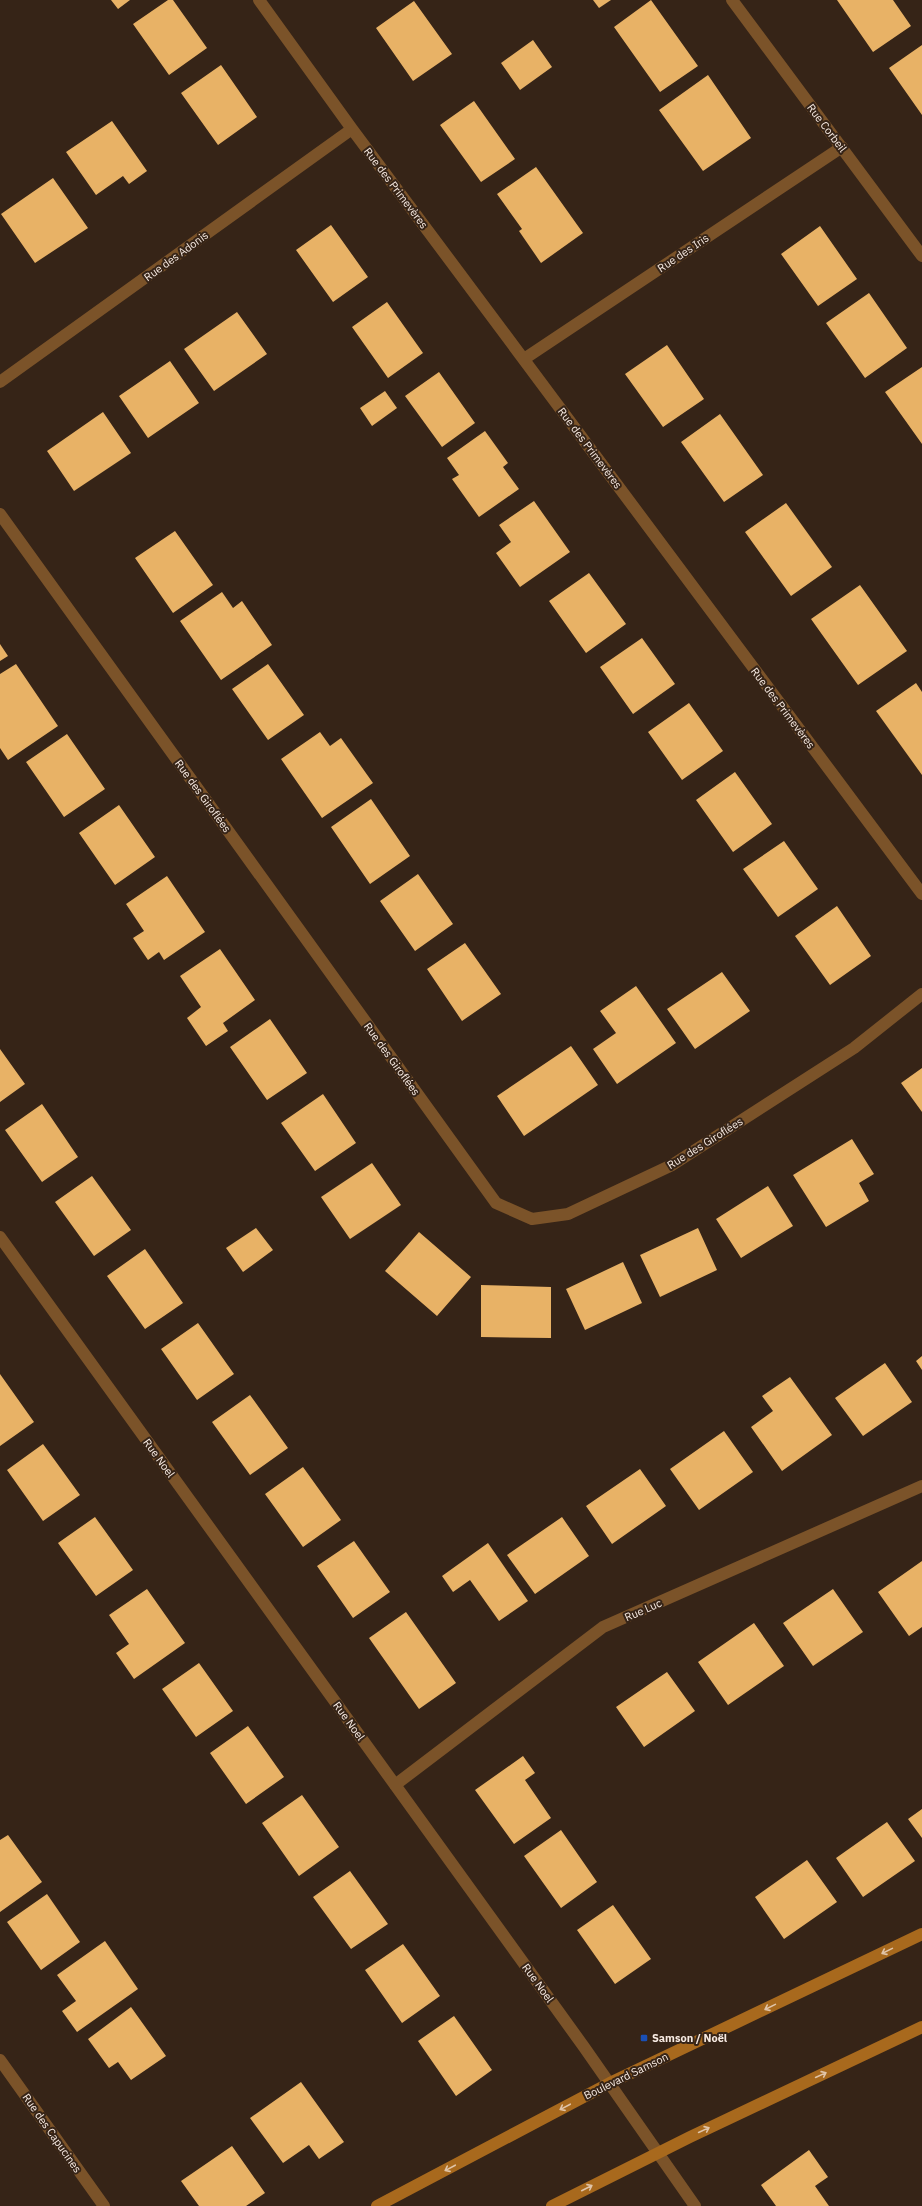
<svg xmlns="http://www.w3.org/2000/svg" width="922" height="2206" viewBox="0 0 922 2206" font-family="'IBM Plex Sans',sans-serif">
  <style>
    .building { fill: #e8b266 }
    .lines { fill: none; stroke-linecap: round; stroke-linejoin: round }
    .street { stroke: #7b5329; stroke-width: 12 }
    .secondary { stroke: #a8691d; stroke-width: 12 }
    .oneway { stroke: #e0c4a8 }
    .transit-dot { fill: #1a4fb4; stroke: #362417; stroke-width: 1.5 }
    .labels { text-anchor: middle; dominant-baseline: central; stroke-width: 4; stroke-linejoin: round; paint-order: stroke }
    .street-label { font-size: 11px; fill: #f8ebe3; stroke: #362417 }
    .poi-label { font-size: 11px; font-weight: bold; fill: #f8ebe3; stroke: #362417; text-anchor: start }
  </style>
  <rect width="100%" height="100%" fill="#362417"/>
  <path class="building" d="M 111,0 L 130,0 L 118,9 Z
    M 168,0 L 173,0 L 207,48 L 169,75 L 133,24 Z
    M 593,0 L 611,0 L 599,8 Z
    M 651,0 L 698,66 L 660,92 L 614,27 Z
    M 837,0 L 893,0 L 911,26 L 873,52 Z
    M 414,1 L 452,54 L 413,81 L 376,28 Z
    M 533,40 L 552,67 L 520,90 L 501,63 Z
    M 922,45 L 922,115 L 889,68 Z
    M 221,65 L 257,117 L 218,145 L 181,93 Z
    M 708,75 L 751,138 L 703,171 L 659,110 Z
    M 474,101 L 515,159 L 481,182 L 440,125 Z
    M 112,121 L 147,171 L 129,184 L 123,176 L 96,195 L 66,152 Z
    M 536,167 L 583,233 L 541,263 L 519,231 L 522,229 L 497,194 Z
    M 53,178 L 88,228 L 35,263 L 1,214 Z
    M 331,225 L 368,277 L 333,302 L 296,250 Z
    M 820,226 L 857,279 L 818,306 L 781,254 Z
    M 869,293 L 907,348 L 865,378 L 826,323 Z
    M 387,302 L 423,353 L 388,378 L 352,327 Z
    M 237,312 L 267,354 L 214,391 L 184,349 Z
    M 667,345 L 704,399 L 663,427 L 625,374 Z
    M 170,361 L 199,403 L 148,438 L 119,396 Z
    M 922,367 L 922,444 L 885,392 Z
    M 439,372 L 475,423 L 442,447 L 405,396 Z
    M 385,391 L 397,408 L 372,426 L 360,408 Z
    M 103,412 L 131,453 L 74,491 L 47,451 Z
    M 720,414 L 763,475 L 724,502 L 681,442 Z
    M 485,431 L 508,463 L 503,467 L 519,489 L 479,517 L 452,479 L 459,475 L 447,458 Z
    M 534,501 L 570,552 L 520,587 L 496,553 L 511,542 L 499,525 Z
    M 786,503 L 832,567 L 791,596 L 745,532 Z
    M 175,531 L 213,585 L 173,613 L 135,558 Z
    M 589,573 L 626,624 L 586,653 L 549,601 Z
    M 860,585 L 907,651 L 858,685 L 811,619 Z
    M 222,592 L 233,608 L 242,601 L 272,645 L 221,680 L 180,621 Z
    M 642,638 L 675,684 L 633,714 L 600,667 Z
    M 0,644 L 8,656 L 0,661 Z
    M 16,664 L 58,726 L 8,760 L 0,748 L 0,674 Z
    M 268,664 L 304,715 L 268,740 L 232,689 Z
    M 916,683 L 922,692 L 922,775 L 876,711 Z
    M 689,703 L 723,751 L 682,780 L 648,732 Z
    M 320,732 L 330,746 L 341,738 L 373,783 L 322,818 L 281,759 Z
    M 67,734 L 105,789 L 64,817 L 26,762 Z
    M 735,772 L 772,824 L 733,852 L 696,800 Z
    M 371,799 L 410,856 L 370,884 L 331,827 Z
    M 119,805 L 155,857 L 115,885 L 79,833 Z
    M 784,841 L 818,889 L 778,917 L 743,869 Z
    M 418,874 L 453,924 L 415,951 L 380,901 Z
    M 167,876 L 205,932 L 164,960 L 159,952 L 148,960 L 133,938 L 144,931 L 126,904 Z
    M 837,906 L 871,956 L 830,985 L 795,936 Z
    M 465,943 L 501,994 L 462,1021 L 427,969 Z
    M 220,949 L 255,1000 L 223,1023 L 228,1031 L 206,1046 L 187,1018 L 201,1007 L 180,976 Z
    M 722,972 L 750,1011 L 695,1049 L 667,1009 Z
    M 636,986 L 676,1043 L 617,1084 L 593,1049 L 616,1033 L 600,1011 Z
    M 270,1019 L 307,1073 L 267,1100 L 230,1047 Z
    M 571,1046 L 598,1085 L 524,1136 L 497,1096 Z
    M 0,1049 L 25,1084 L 0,1102 Z
    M 922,1068 L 922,1112 L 901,1083 Z
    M 323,1094 L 356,1143 L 315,1171 L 281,1123 Z
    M 42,1104 L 78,1157 L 42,1182 L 5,1130 Z
    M 852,1139 L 874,1174 L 859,1183 L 869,1201 L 826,1227 L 793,1175 Z
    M 372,1163 L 401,1205 L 350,1239 L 321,1197 Z
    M 92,1176 L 131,1230 L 94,1256 L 55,1202 Z
    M 768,1186 L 793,1226 L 741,1258 L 716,1219 Z
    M 256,1228 L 273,1250 L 243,1272 L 226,1248 Z
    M 698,1228 L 717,1270 L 660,1297 L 640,1255 Z
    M 419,1232 L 471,1277 L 437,1316 L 385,1271 Z
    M 145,1249 L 183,1303 L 145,1329 L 107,1276 Z
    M 623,1262 L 642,1303 L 585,1330 L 566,1289 Z
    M 481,1285 L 551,1287 L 551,1338 L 481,1337 Z
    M 198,1323 L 234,1374 L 197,1400 L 161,1349 Z
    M 922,1356 L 922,1370 L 916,1361 Z
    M 885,1363 L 912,1402 L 863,1436 L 835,1398 Z
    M 0,1374 L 34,1422 L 0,1446 Z
    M 790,1377 L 832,1435 L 782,1471 L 751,1427 L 773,1411 L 762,1396 Z
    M 250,1395 L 288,1448 L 250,1475 L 212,1422 Z
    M 724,1431 L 753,1472 L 699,1510 L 670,1469 Z
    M 43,1444 L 80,1495 L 43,1521 L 7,1470 Z
    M 303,1467 L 341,1520 L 303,1547 L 265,1494 Z
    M 640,1469 L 666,1506 L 612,1544 L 586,1506 Z
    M 95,1517 L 133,1570 L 96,1596 L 58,1543 Z
    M 562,1517 L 589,1556 L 535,1594 L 507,1555 Z
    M 354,1541 L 390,1592 L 353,1618 L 317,1566 Z
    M 488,1543 L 528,1601 L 499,1621 L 470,1580 L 453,1592 L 442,1576 Z
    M 922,1561 L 922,1627 L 909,1636 L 878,1592 Z
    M 147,1589 L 185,1643 L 134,1679 L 116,1653 L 129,1644 L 109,1615 Z
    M 833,1589 L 863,1632 L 813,1666 L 783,1623 Z
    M 406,1612 L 456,1683 L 419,1709 L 369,1638 Z
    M 754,1623 L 784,1666 L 728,1705 L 698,1662 Z
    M 199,1663 L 233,1711 L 196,1737 L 162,1689 Z
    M 667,1672 L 695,1711 L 644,1747 L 616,1707 Z
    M 248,1726 L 284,1777 L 246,1804 L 210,1753 Z
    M 523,1756 L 535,1773 L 525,1780 L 551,1818 L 514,1844 L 475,1790 Z
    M 302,1795 L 339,1847 L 299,1876 L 262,1823 Z
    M 922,1809 L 922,1838 L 908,1819 Z
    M 887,1822 L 915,1861 L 863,1897 L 836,1858 Z
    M 561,1830 L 597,1882 L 561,1908 L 524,1856 Z
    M 8,1835 L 42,1882 L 0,1912 L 0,1840 Z
    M 807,1860 L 837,1902 L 784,1939 L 755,1897 Z
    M 350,1871 L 388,1924 L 351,1949 L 313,1897 Z
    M 47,1894 L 80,1942 L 41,1970 L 7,1922 Z
    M 613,1905 L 651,1959 L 615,1984 L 577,1930 Z
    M 105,1941 L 138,1989 L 77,2032 L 62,2011 L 76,2001 L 57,1975 Z
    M 403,1944 L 440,1996 L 402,2023 L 365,1970 Z
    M 131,2007 L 166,2056 L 131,2080 L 118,2062 L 109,2068 L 88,2039 Z
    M 454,2016 L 492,2070 L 456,2096 L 418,2041 Z
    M 301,2082 L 344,2142 L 319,2159 L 309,2145 L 283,2163 L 250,2118 Z
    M 232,2146 L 265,2193 L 246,2206 L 199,2206 L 181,2181 Z
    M 809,2150 L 828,2177 L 815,2186 L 829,2206 L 776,2206 L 761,2185 Z"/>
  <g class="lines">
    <path class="street" d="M 259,0 L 352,129 L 922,894
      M 732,0 L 922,256
      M 524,359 L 842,147
      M 0,382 L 352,129
      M 0,514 L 496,1203 L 532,1219 L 568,1214 L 672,1165 L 854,1048 L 922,994
      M 0,1237 L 584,2047 L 695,2206
      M 395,1785 L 603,1627 L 922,1486
      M 0,2060 L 104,2206"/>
    <path class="secondary" d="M 377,2206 L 610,2083 L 922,1934
      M 552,2206 L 690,2137 L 922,2027"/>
  </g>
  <defs><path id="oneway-shaft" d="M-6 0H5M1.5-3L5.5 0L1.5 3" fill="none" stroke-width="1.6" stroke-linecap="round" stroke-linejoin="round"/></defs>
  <g class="oneway">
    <use href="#oneway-shaft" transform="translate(887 1951) rotate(154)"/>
    <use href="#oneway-shaft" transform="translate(770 2007) rotate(154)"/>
    <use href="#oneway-shaft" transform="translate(821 2075) rotate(-25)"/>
    <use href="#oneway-shaft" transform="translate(565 2107) rotate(152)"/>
    <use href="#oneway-shaft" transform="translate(704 2130) rotate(-25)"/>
    <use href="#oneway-shaft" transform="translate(450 2168) rotate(152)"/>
    <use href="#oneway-shaft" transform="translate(587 2188) rotate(-27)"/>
  </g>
  <rect class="transit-dot" x="640" y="2034" width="8" height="8" rx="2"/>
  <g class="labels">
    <g class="street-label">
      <text transform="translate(827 128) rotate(53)">Rue Corbeil</text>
      <text transform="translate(396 188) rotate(53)">Rue des Primevères</text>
      <text transform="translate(683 253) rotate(-34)">Rue des Iris</text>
      <text transform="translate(176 256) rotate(-36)">Rue des Adonis</text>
      <text transform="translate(590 448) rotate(53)">Rue des Primevères</text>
      <text transform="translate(783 708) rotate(53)">Rue des Primevères</text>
      <text transform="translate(203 796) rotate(54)">Rue des Giroflées</text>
      <text transform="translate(392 1059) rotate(54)">Rue des Giroflées</text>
      <text transform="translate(705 1143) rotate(-32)">Rue des Giroflées</text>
      <text transform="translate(159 1458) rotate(54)">Rue Noel</text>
      <text transform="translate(643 1610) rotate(-24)">Rue Luc</text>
      <text transform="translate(349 1721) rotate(54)">Rue Noel</text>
      <text transform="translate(538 1983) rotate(54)">Rue Noel</text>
      <text transform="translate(626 2076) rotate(-26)">Boulevard Samson</text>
      <text transform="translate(52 2133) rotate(55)">Rue des Capucines</text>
    </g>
    <g class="poi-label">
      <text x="652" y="2038">Samson / Noël</text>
    </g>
  </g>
</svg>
